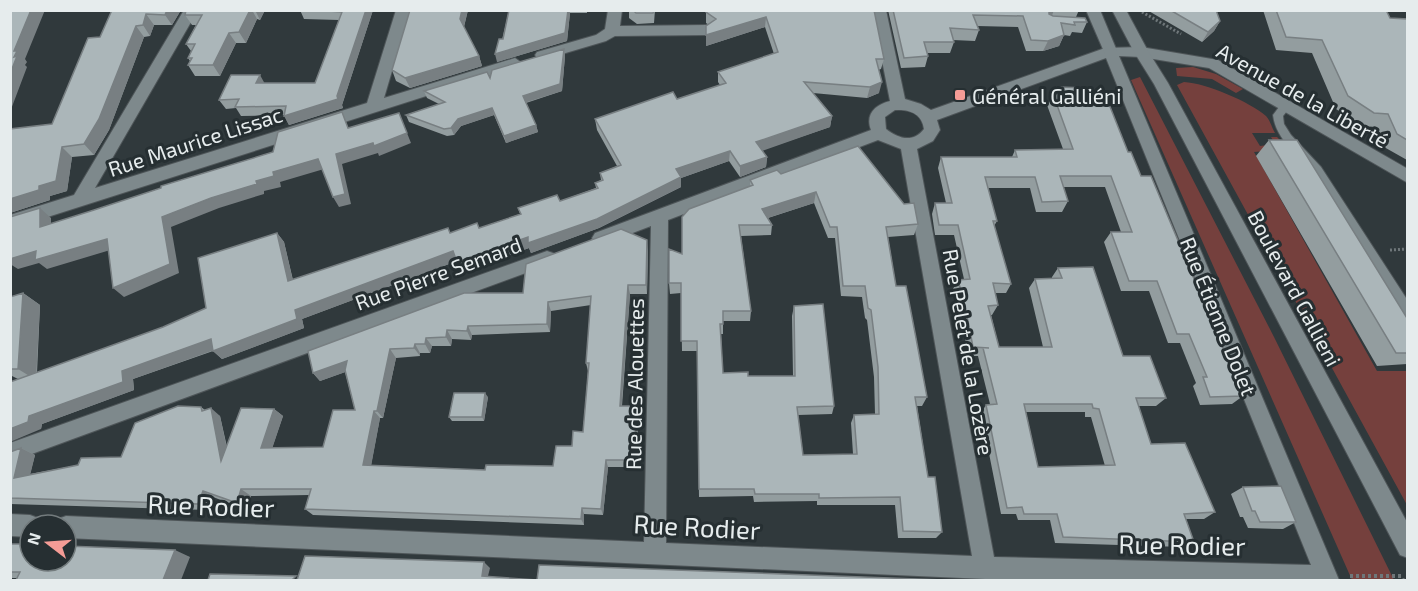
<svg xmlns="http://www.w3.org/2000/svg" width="1418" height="591" viewBox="0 0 1418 591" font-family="'Exo 2',sans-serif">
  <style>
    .green { fill: #75403d }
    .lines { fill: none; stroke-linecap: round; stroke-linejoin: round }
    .service-casing { stroke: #4e5558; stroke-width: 2 }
    .minor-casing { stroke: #4e5558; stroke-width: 2 }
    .tertiary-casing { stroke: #4e5558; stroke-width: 2 }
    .path-far1 { stroke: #6f777a; stroke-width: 3; stroke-dasharray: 2 2; stroke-linecap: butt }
    .path { stroke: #6f777a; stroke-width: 4; stroke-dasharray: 3 3; stroke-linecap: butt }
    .service { fill: #7e898c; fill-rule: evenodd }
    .minor { fill: #7e898c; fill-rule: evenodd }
    .tertiary { fill: #7e898c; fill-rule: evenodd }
    .wall { fill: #939d9f; fill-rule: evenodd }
    .shaded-wall { fill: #787f82 }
    .building { fill: #abb6b9; stroke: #787f82; stroke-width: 1.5; fill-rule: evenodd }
    .poi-dot { fill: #f59c96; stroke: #262f32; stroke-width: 2 }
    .labels { text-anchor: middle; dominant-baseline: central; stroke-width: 6; stroke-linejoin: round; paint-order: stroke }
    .poi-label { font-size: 21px; fill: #e6eced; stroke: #262f32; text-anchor: start }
    .street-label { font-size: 21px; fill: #e6eced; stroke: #262f32 }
    .near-street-label { font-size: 26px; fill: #e6eced; stroke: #262f32 }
  </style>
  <rect width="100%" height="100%" fill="#30393c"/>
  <path class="green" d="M 1193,67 L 1216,74 L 1243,89 L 1236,93 L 1212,79 L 1177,76 L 1176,68 Z
    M 1140,77 L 1274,337 L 1394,580 L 1352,580 L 1131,80 Z
    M 1184,82 C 1206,83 1250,102 1266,116 C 1270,120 1272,128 1275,133 L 1252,133 L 1260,146 L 1275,144 L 1271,137 L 1277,137 L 1289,149 L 1254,152 L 1377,371 L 1407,371 L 1407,505 L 1177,85 Z"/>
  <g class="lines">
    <g class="service-casing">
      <path id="service" d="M 1286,102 L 1291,106 L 1283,116 L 1284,124 L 1291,135 L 1321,167 L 1408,301 L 1408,317 L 1404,316 C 1374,269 1346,220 1314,175 C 1300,155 1276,141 1273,115 L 1282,103 Z"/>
    </g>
    <g class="minor-casing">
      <path id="minor" d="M 184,10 L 198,10 L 95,188 L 367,103 L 396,10 L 410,10 L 384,98 L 515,58 L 522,63 L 520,66 L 10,229 L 10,215 L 74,195 Z
        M 608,10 L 622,10 L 620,26 L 707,25 L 714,30 L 707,35 L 615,36 L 606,41 L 542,60 L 537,58 L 535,55 L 537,52 L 596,35 L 605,29 Z
        M 872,10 L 886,10 L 905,99 L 921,104 L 931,110 L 1105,48 L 1141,47 L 1218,60 L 1408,169 L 1408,183 L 1209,68 L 1141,57 L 1119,56 L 1339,580 L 985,579 L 66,538 L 66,525 L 56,525 L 58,519 L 66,516 L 644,542 L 651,226 L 601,245 L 595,243 L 592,238 L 595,233 L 871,130 C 865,114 875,105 890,101 ZM 1106,58 L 1311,565 L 994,557 L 917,149 L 933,141 L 940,130 L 937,120 ZM 895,110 C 910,109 922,114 924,129 C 913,143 899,139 886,129 L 885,117 ZM 878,140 L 901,149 L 972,556 L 666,543 L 668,220 Z
        M 547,251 L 553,253 L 556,258 L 553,263 L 10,462 L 10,443 Z
        M 10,514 L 30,515 L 38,518 L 40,525 L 30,525 L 30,537 L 10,536 Z"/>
    </g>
    <g class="tertiary-casing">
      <path id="tertiary" d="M 1086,10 L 1100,10 L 1117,51 L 1115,54 L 1105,54 Z
        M 1112,10 L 1126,10 L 1148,51 L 1168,83 L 1408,524 L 1408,558 L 1400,555 L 1154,84 L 1134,52 Z"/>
    </g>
    <path class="path-far1" d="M 1142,12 L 1181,34
      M 1390,250 L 1408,249"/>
    <path class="path" d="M 1350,576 L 1401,576 L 1403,580"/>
    <use href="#service" class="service"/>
    <use href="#minor" class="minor"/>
    <use href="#tertiary" class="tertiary"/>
  </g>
  <path class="wall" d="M 112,10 L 181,10 L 172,25 L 154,25 L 150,36 L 144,37 L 109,130 L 94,155 L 72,157 L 67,191 L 50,196 L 50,200 L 10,213 L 52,124 L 100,37 Z
    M 186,10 L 265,10 L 260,20 L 257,19 L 246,43 L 236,43 L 220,76 L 195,76 L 188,65 L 190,61 L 188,58 L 191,51 L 186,44 L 196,25 L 192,25 L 185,15 Z
    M 300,10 L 373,10 L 342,105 L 343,108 L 289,125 L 284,115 L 241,116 L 236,108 L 226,109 L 219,100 L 315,83 L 339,20 L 304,19 Z
    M 410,10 L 468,10 L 464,27 L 479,56 L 482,66 L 410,88 L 396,81 L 392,70 Z
    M 509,10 L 587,10 L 587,13 L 570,13 L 567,41 L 497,62 Z
    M 629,10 L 655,10 L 654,23 L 637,24 L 629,18 Z
    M 706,10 L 874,10 L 884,59 L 881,69 L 878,70 L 879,93 L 867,98 L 813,93 L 832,116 L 830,127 L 762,150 L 767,157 L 766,167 L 740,177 L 729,161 L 681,178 L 681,187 L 599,228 L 531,253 L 529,248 L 462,272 L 457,261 L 302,319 L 304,328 L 222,359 L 213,351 L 133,379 L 134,390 L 42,424 L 41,429 L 18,379 L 10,375 L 10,297 L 23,293 L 40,305 L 37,373 L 163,327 L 206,308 L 277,233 L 284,242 L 293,280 L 450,233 L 479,228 L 520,214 L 518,208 L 560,201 L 596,188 L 595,183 L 601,180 L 600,173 L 617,166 L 597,130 L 595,119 L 677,99 L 720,85 L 718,82 L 718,72 L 774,54 L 765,27 L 706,46 L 709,25 L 706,23 Z
    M 888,10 L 1079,10 L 1076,17 L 1087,22 L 1082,33 L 1072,32 L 1070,36 L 1064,35 L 1059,46 L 1043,51 L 1026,51 L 1018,27 L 977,26 L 979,30 L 975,41 L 953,40 L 954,42 L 950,53 L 927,53 L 928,56 L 925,67 L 901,68 Z
    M 1147,10 L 1216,10 L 1220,21 L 1214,31 L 1202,42 Z
    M 1263,10 L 1386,10 L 1390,18 L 1407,19 L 1407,160 L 1384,147 L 1376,127 L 1362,126 L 1336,109 L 1312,53 L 1276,50 Z
    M 564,49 L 565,56 L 562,91 L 526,103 L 536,125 L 538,132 L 506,143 L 494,115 L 461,126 L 454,135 L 447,136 L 409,122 L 406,115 L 439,104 L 427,98 L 424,91 L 490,78 Z
    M 1057,87 L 1092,93 L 1128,152 L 1141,176 L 1243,396 L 1232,404 L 1200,405 L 1193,386 L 1196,383 L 1180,343 L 1168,343 L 1149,291 L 1121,291 L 1104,242 L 1111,232 L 1121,232 L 1105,187 L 1063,187 L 1068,201 L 1062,212 L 1036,212 L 1030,188 L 988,188 L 997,221 L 994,226 L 1011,284 L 1006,293 L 995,293 L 998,305 L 992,315 L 991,315 L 999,347 L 1043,347 L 1029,288 L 1035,279 L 1052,278 L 1052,277 L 1058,268 L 1123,356 L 1166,398 L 1156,406 L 1138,406 L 1151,444 L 1215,512 L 1204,519 L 1186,519 L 1194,542 L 1183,547 L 1055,543 L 1050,520 L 1018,520 L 1016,514 L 1001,514 L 981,413 L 986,405 L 990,404 L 978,356 L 968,356 L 961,315 L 953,289 L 958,280 L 964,279 L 954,235 L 935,235 L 932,214 L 935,203 L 946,203 L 938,168 L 941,157 L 1012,157 L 1015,150 L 1063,149 L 1047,105 L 1053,94 L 1054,94 ZM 1026,412 L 1085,412 L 1085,417 L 1091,417 L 1105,466 L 1038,467 Z
    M 1269,140 L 1407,318 L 1407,364 L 1377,366 L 1256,156 Z
    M 781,174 L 918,224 L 914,235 L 888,237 L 896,286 L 927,397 L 922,406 L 917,406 L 928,477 L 942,532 L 936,538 L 898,538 L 895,505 L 817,505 L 817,501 L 754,502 L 753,496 L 699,497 L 697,351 L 682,351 L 681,293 L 670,294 L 669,283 L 750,186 L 750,180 ZM 814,203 L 828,238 L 835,238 L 841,296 L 862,297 L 865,318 L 867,320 L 874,377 L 875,414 L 854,415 L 851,423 L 853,454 L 803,455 L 798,415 L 832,414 L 834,406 L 794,306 L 792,316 L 793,376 L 748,376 L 723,373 L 721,334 L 723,334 L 723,321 L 750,321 L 751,311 L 741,236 L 771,235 L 772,225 L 768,218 Z
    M 648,250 L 647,294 L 630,294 L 622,406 L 637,406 L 639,413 L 635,467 L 608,467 L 603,515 L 584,514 L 584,525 L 313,515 L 305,509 L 309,495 L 251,496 L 247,510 L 213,497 L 208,510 L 10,504 L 10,452 L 21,448 L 35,455 L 30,474 L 121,457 L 201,407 L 205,410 L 220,416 L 227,447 L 274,409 L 283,416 L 272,448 L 323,447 L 355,410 L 345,372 L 320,381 L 313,373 L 523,293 ZM 591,305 L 586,363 L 588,371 L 583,432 L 553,466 L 485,470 L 371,465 L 380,418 L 383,418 L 396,358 L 420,356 L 420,353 L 430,353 L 432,346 L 451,346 L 452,339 L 471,340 L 472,335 L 550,332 L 551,311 Z
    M 488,397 L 484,421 L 452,421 L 449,417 Z
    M 1243,487 L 1296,522 L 1283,529 L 1248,528 L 1243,517 L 1240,517 L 1231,494 Z
    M 10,544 L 190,557 L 17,578 L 10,578 Z"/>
  <path class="shaded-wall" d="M 31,10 L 45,10 L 25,59 L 27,62 L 25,65 L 27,67 L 10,112 L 10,74 L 14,57 L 14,51 Z
    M 167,10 L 181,10 L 172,25 L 165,15 Z
    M 250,10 L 252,10 L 257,19 L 246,43 L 239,32 Z
    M 255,10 L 265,10 L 260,20 Z
    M 366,10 L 373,10 L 342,105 L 343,108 L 289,125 L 284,116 L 337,96 Z
    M 462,10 L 468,10 L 463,30 L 460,19 Z
    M 568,10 L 569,10 L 570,13 L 567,41 L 497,62 L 495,54 Z
    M 1049,10 L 1054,10 L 1051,18 L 1045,21 Z
    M 146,14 L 154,25 L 150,36 L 143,25 Z
    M 766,17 L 765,27 L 706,46 L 706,35 Z
    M 1220,21 L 1214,31 L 1202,42 L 1208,32 Z
    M 136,26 L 144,37 L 109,130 L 94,155 L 84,144 Z
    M 229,33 L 236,43 L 220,76 L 213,65 Z
    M 1064,35 L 1059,46 L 1043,51 L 1048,41 Z
    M 564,49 L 565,56 L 562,91 L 524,103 L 523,96 Z
    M 479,56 L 482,66 L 410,88 L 405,78 Z
    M 260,75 L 265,84 L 256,83 Z
    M 882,82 L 879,93 L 867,98 L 870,87 Z
    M 492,108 L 494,115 L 461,126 L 454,135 L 451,128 L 458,119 Z
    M 399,113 L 411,143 L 379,156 L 378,153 L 342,164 L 351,204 L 339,207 L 333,197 L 336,154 Z
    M 832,116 L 830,127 L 756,153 L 756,142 Z
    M 536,125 L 538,132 L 506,143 L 504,136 Z
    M 62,147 L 72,157 L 67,191 L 50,196 L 50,200 L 10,213 L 10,199 L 39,186 Z
    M 730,151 L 729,161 L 681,178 L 681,187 L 599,228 L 531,253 L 529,248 L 462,272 L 457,262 L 528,237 L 676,169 Z
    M 767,157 L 766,167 L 740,177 L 740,166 Z
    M 318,159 L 324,169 L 280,182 L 281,187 L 264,191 L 264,194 L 219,208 L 171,227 L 179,273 L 124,297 L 113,288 L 162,217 L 256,181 L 273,172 Z
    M 816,192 L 814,203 L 761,220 L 762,209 Z
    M 40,208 L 51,218 L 51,236 L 40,227 Z
    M 277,233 L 284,242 L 295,290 L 288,281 Z
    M 107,239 L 117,248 L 47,269 L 39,263 L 18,269 L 10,264 L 10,259 L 36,251 Z
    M 647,240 L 648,250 L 647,294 L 646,285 Z
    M 453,251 L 457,261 L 302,319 L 304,328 L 222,359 L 213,351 L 295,310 Z
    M 628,285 L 630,294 L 621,413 L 620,406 Z
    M 23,293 L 40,305 L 36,380 L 18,369 Z
    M 548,302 L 551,311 L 550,332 L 547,324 Z
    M 468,326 L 472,335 L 471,340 L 467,331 Z
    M 447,330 L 452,339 L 451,346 L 446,337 Z
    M 426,338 L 432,346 L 430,353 L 425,344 Z
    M 211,339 L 220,348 L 133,379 L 134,390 L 42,424 L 41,429 L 10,442 L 10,429 L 29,416 L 122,371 Z
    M 415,344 L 420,353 L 420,356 L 414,348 Z
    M 390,349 L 396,358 L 383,418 L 377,411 Z
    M 347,361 L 354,369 L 320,381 L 313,373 Z
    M 485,393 L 488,397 L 484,421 L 482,417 Z
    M 637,406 L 639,413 L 635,467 L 634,460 Z
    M 211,408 L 220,416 L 231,468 L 221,461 Z
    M 274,409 L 283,416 L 270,455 L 261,448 Z
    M 374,411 L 380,418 L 370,472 L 363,465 Z
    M 21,448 L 35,455 L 28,484 L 14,478 Z
    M 606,460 L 608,467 L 603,515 L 601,509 Z
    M 241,489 L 251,496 L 247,510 L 237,503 Z
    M 203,491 L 213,497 L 208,510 L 198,504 Z
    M 582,508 L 584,514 L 584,525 L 581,519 Z
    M 175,550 L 190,557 L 181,580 L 163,580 Z
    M 484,562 L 490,568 L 487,580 L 482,576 Z"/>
  <path class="building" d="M 10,10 L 31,10 L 14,51 L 17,51 L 14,57 L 17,56 L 10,74 Z
    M 112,10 L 167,10 L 165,15 L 146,14 L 143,25 L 136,26 L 99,119 L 84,144 L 62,147 L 56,181 L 39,186 L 39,190 L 10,199 L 10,129 L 52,124 L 88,38 L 100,37 Z
    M 186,10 L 250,10 L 239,32 L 229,33 L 213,65 L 188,65 L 192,58 L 188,58 L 195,44 L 186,44 L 202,15 L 185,15 Z
    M 315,10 L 366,10 L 337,96 L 338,99 L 284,116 L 286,106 L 235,107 L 239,99 L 219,100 L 231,75 L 260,75 L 256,83 L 315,83 L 342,12 Z
    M 410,10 L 462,10 L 460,19 L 479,56 L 405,78 L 392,70 Z
    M 509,10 L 568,10 L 565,33 L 495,54 L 499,39 L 503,39 Z
    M 633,10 L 654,10 L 653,13 L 636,13 Z
    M 706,10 L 874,10 L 884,59 L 876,59 L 882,82 L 870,87 L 804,82 L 832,116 L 756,142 L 767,157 L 740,166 L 730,151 L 676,169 L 681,177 L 597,219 L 528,243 L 528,237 L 457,262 L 453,251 L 295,310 L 297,319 L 213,351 L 211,339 L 122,371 L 123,382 L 29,416 L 28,422 L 10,429 L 10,382 L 163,327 L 206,308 L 198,258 L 277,233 L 288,281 L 448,228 L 450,233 L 477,223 L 479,228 L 521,214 L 518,208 L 557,195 L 560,201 L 598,188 L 595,183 L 603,180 L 600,173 L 621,165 L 595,119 L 673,92 L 677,99 L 726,83 L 718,72 L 778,52 L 766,17 L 706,35 L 706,26 L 716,19 L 706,12 Z
    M 893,10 L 1049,10 L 1049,14 L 1053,16 L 1085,18 L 1087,22 L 1074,22 L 1075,25 L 1061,23 L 1064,35 L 1048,41 L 1031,40 L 1023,16 L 973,15 L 979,30 L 950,28 L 954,42 L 924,42 L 928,56 L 904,58 Z
    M 1170,10 L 1216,10 L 1220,21 L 1208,32 Z
    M 1276,10 L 1386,10 L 1390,18 L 1407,19 L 1407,140 L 1397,134 L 1388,114 L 1374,113 L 1348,96 L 1322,40 L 1286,37 Z
    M 564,49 L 560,84 L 523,96 L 536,125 L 504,136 L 492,108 L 458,119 L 451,128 L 444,129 L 406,115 L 445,102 L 424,91 L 487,72 L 490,78 L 492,70 Z
    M 1057,87 L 1090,88 L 1092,93 L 1105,94 L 1128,152 L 1131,152 L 1141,176 L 1151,176 L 1243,396 L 1210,397 L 1203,377 L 1207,377 L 1189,334 L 1177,334 L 1157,281 L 1129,281 L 1111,232 L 1132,232 L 1111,176 L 1060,176 L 1068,201 L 1042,202 L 1035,177 L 985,177 L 997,221 L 993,221 L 1011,284 L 993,283 L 998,305 L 988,306 L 999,347 L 1052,347 L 1035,279 L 1062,278 L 1058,268 L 1093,267 L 1123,356 L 1150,356 L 1166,398 L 1136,398 L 1151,444 L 1185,443 L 1215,512 L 1184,514 L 1194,542 L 1063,537 L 1057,514 L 1024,514 L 1022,507 L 1007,508 L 986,405 L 997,404 L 983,348 L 989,348 L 973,347 L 965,306 L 958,280 L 970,279 L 958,225 L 939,225 L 935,203 L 952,203 L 941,157 L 1017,157 L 1015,150 L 1073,149 L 1053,94 L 1060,94 ZM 1024,404 L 1092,404 L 1093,408 L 1099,409 L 1115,465 L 1038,467 Z
    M 342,112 L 348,128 L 399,113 L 407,133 L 374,146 L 373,143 L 336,154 L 345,194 L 333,197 L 318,159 L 273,172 L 274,176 L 256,181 L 257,184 L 211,198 L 162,217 L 170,264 L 113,288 L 107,239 L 35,260 L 36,251 L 10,259 L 10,217 L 40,208 L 40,227 L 94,210 L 161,188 L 161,186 L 273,152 L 278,132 Z
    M 1269,140 L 1297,140 L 1407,318 L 1407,353 L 1396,353 Z
    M 858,146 L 904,204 L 914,203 L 918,224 L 886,227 L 896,286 L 906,286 L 916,338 L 927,397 L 915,397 L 928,477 L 935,477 L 942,532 L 903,531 L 900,497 L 819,498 L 819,494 L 755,494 L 754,489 L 699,489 L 697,341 L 681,341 L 681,283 L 669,283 L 669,249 L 682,254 L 682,217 L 689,209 L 753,185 L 750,180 L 777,170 L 781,174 ZM 816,192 L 830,227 L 837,227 L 843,286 L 865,286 L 868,308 L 871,310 L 878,367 L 879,414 L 854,415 L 857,454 L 803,455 L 797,407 L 834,406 L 823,304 L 794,306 L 795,376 L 748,376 L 748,372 L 723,373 L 720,324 L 723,324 L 723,311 L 751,311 L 739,225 L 772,225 L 762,209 Z
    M 621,229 L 647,240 L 646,285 L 628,285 L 620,406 L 637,406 L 634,460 L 606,460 L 601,509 L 582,508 L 581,519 L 305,509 L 311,489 L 241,489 L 237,503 L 203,491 L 198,504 L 10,498 L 10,452 L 21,448 L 14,478 L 78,465 L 81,458 L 121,457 L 135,423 L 178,406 L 201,407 L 202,411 L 211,408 L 221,461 L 241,408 L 274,409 L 261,448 L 323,447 L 333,410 L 355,410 L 345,370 L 347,361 L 313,373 L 308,351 L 464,293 L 523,293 L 526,264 ZM 591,296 L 586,363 L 589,363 L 583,432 L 573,431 L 572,446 L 556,446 L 553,466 L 486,465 L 485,470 L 363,465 L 374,411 L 377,411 L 390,349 L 414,348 L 415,344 L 425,344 L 426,338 L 446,337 L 447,330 L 467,331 L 468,326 L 547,324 L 548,302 Z
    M 23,293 L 18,369 L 10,369 L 10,297 Z
    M 454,393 L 485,393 L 482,417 L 449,417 Z
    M 1281,486 L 1296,522 L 1260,522 L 1255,511 L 1252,511 L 1243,487 Z
    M 10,544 L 30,544 L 30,561 L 66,561 L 66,546 L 175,550 L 163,580 L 16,580 L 20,572 L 10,572 Z
    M 305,556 L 484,562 L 482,576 L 537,580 L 539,565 L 944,580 L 297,580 Z
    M 210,574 L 296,576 L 292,580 L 208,580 Z"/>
  <rect class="poi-dot" x="954" y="89" width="12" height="12" rx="3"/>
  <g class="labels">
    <g class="poi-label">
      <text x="972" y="95">Général Galliéni</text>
    </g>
    <g class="street-label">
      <text transform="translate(1303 95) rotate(29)">Avenue de la Liberté</text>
      <text transform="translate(195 141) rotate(-18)">Rue Maurice Lissac</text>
      <text transform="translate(438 273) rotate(-20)">Rue Pierre Semard</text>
      <text transform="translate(1295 288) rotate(62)">Boulevard Gallieni</text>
      <text transform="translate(1219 316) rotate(68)">Rue Étienne Dolet</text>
      <text transform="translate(969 352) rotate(80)">Rue Pelet de la Lozère</text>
      <text transform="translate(634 384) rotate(-89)">Rue des Alouettes</text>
    </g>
    <g class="near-street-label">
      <text transform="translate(211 505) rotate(2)">Rue Rodier</text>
      <text transform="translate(697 526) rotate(3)">Rue Rodier</text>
      <text transform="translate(1182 544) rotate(1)">Rue Rodier</text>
    </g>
  </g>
  <rect width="1418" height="591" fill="none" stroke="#e6eced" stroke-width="24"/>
  <g transform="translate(48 543) rotate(287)"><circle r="28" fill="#262f32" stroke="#737b7d" stroke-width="1.5"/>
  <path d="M0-4.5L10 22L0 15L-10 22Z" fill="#f59c96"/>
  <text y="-9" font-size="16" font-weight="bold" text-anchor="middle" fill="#e6eced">N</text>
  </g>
</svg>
